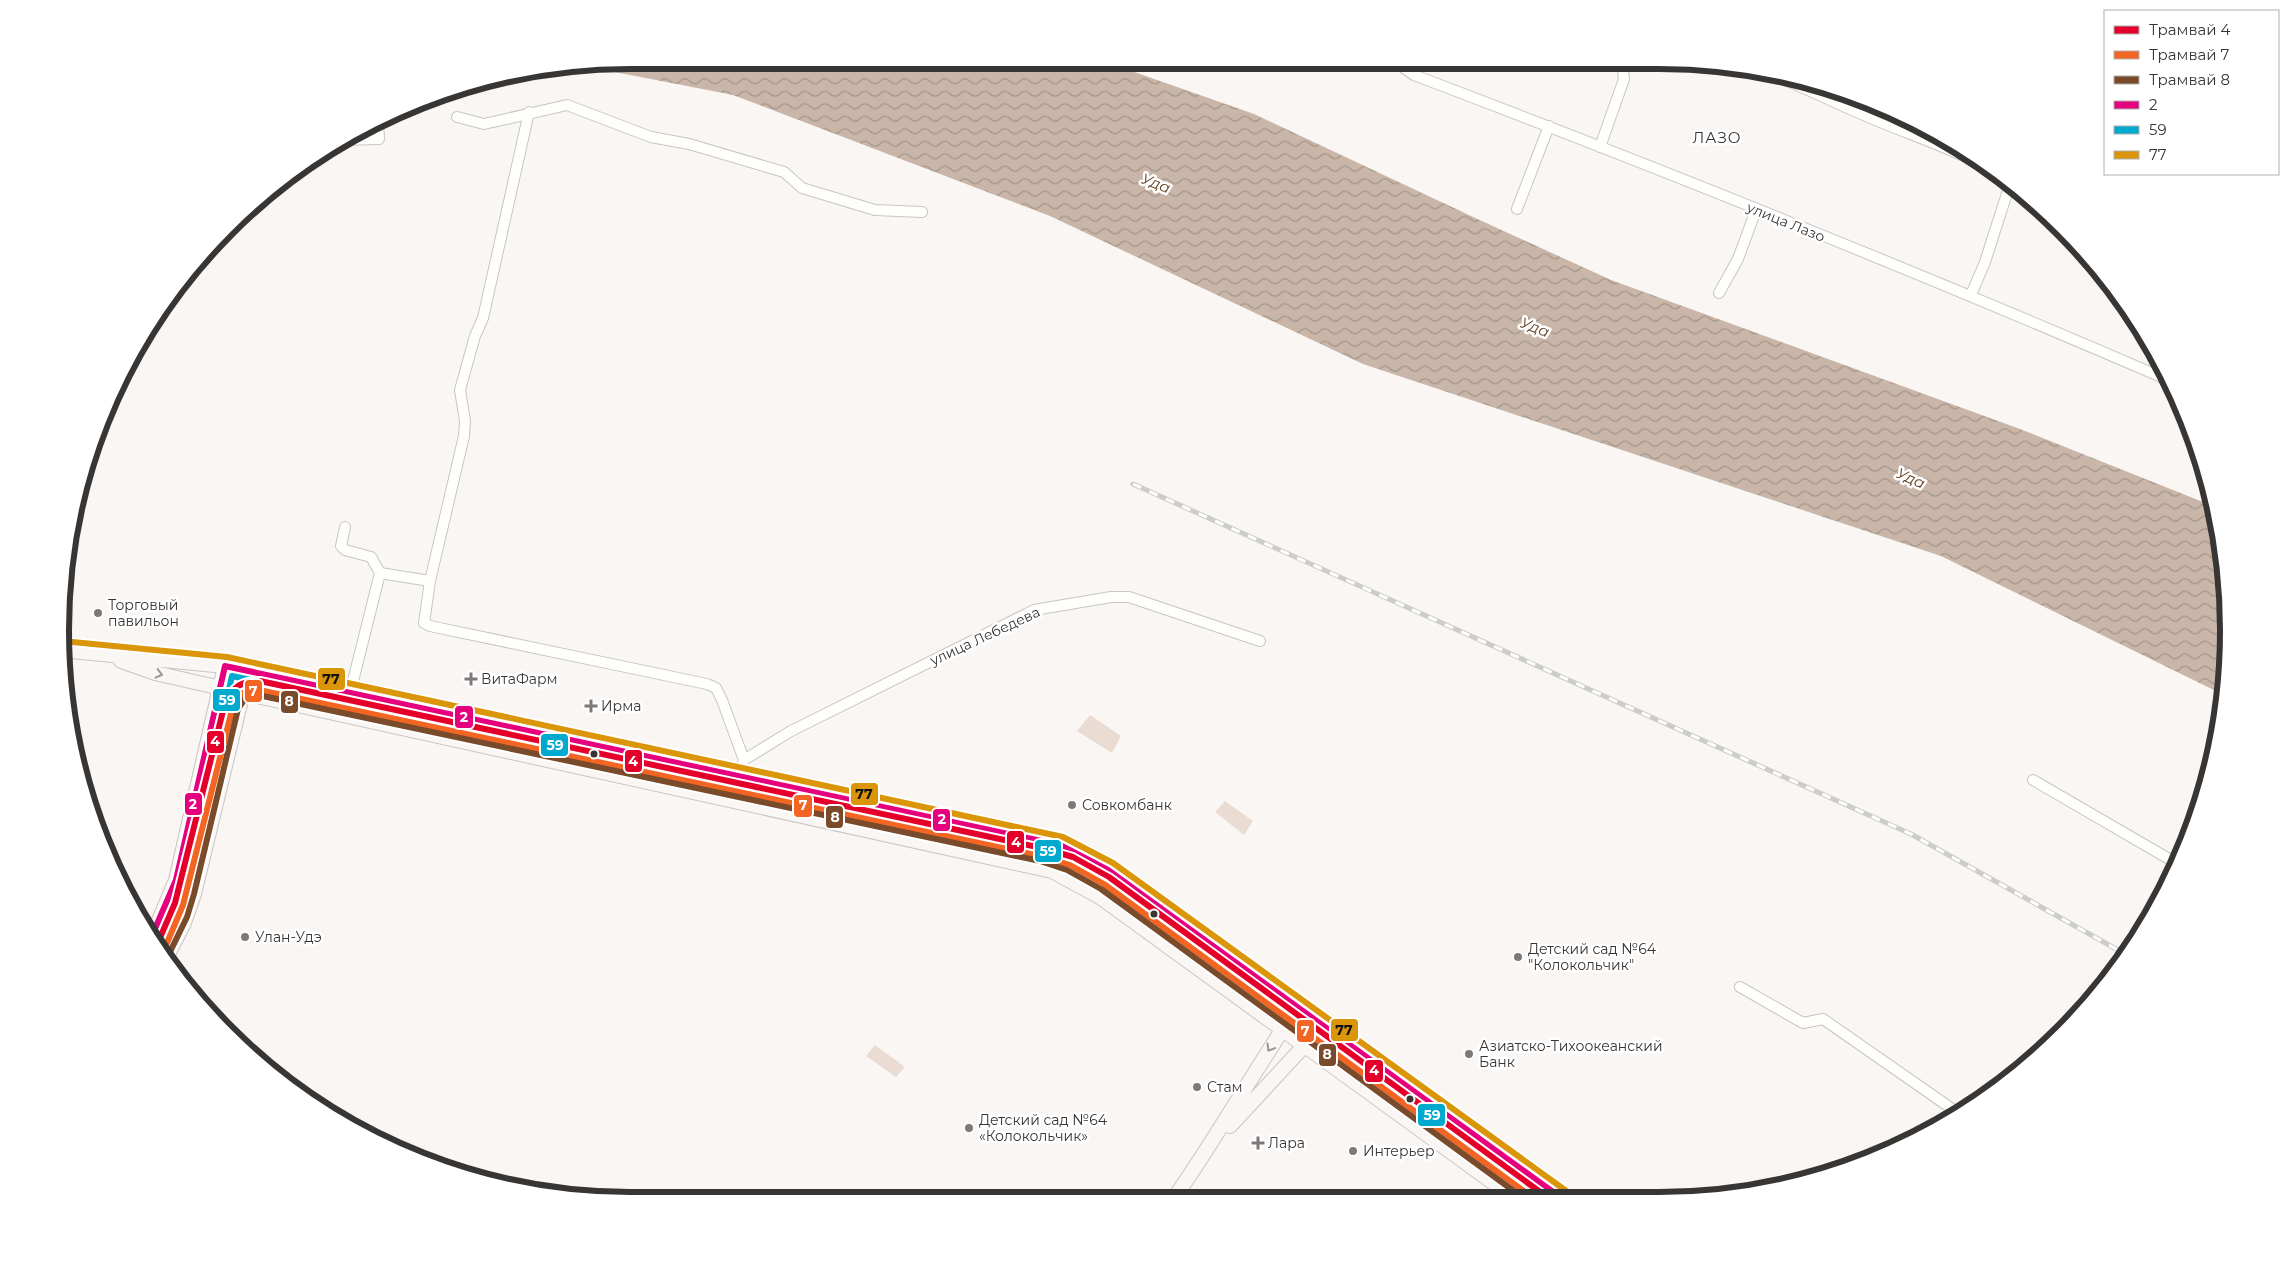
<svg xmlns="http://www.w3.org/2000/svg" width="2289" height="1261" viewBox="0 0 2289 1261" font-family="Montserrat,sans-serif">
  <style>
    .garden { fill: #eadcd2 }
    .water { fill: url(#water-waves) }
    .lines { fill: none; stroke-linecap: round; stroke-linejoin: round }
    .street-casing { stroke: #c8c6c5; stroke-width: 12 }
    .secondary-casing { stroke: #c8c6c5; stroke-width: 16 }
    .street { stroke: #fefefd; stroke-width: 10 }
    .secondary { stroke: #f9f6f4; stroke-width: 14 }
    .rail-casing { stroke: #cccccb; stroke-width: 5 }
    .rail { stroke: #fff; stroke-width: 3; stroke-dasharray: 9; stroke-linecap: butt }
    .bus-1-casing { stroke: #fff; stroke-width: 10 }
    .bus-2-casing { stroke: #fff; stroke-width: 10 }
    .bus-3-casing { stroke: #fff; stroke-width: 10 }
    .bus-1 { stroke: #e5007d; stroke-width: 6 }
    .bus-2 { stroke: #00a9ce; stroke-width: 6 }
    .bus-3 { stroke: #da9508; stroke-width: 6 }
    .tram-1-casing { stroke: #fff; stroke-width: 10 }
    .tram-2-casing { stroke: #fff; stroke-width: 10 }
    .tram-3-casing { stroke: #fff; stroke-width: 10 }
    .tram-1 { stroke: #e4002b; stroke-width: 6 }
    .tram-2 { stroke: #f26522; stroke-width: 6 }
    .tram-3 { stroke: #7a4b2a; stroke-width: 6 }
    .oneway { stroke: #989694 }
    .poi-dot { fill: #7c7978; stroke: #fff; stroke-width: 2 }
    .bus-dot { fill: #383635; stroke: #fff; stroke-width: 2 }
    .labels { text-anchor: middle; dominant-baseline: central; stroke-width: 5; stroke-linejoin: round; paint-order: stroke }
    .street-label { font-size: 14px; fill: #383635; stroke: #fff }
    .poi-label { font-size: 14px; fill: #383635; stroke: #fff; text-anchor: start }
    .neighbourhood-label { font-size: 15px; letter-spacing: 1px; fill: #373331; stroke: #fff }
    .water-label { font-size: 15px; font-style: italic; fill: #633c1d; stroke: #fff }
    .rim { fill: none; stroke: #383635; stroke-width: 6 }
    .line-badge { stroke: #fff; stroke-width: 2 }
    .badge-label { font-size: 14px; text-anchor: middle; font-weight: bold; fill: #fff }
    .pale-badge-label { font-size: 14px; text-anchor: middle; font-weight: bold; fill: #111 }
  </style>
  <defs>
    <pattern id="water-waves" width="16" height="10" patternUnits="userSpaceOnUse" patternTransform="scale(1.25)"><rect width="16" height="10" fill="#c9b6a9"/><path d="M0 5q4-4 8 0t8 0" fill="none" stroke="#a4958a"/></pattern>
  </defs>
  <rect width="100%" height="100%" fill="#f9f6f4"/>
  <path class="garden" d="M 1090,715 L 1121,736 L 1112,753 L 1077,731 Z
    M 1225,801 L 1253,821 L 1244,835 L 1215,812 Z
    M 875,1045 L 905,1067 L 896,1077 L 866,1056 Z"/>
  <path class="water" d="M 631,60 L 1103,61 L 1254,114 L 1471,216 L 1611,280 L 2020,429 L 2213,506 L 2228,593 L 2224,695 L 1941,556 L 1363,364 L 1050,216 L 733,95 L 579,65 Z"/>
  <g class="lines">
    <g class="street-casing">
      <path id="street" d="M 1401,61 L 1404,68 L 1414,75 C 1664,170 1913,270 2159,376 L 2172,384
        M 1768,73 C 1806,88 1841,106 1878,121 C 1914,136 1950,148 1984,166
        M 529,112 L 483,318 L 475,336 L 460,390 L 465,421 L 464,436 L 430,581 L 424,623 L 430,626 L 707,684 L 716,688 L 722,700 L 744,760
        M 457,117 L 484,124 L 567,105 L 651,137 L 689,144 L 784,172 L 802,188 L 875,210 L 922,212
        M 340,140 L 379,139 L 378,121
        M 1600,147 L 1624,79 L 1623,69 L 1611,61
        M 1517,209 L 1549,126
        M 1719,293 L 1738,259 L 1756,210
        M 1971,295 L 1985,262 L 2010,184
        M 345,527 L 341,546 L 345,550 L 371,557 L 380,573 L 350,693
        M 380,573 L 430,581
        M 738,776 L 744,760 L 791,731 L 1034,610 L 1111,597 L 1129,597 L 1260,641
        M 2033,780 L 2176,863
        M 1740,987 L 1803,1023 L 1823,1019 L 1958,1113"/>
    </g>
    <g class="secondary-casing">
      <path id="secondary" d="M 61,650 L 225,666 L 1060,845 L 1108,870 L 1560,1197
        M 121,661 L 155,673 L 243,693 L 1052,871 L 1100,897 L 1513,1197
        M 151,939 L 176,880 L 225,666
        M 165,960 L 184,923 L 194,894 L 248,671
        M 1230,1126 L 1304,1046 L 1320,1023
        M 1174,1198 C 1218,1136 1254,1070 1298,1007"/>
    </g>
    <use href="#street" class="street"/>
    <use href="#secondary" class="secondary"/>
    <g class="rail-casing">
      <path id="rail" d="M 1133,484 L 1911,834 L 2125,954"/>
    </g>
    <use href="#rail" class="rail"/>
    <g class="bus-1-casing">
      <path id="bus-1" d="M 225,666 L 1060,845 L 1108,870 L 1560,1197
        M 151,938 L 176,880 L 225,666"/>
    </g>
    <g class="bus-2-casing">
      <path id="bus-2" d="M 159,942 L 185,882 L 232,676 L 1057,853 L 1103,877 L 1545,1197"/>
    </g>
    <g class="bus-3-casing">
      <path id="bus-3" d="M 62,641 L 227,657 L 1063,837 L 1113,863 L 1565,1190"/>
    </g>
    <use href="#bus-1" class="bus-1"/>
    <use href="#bus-2" class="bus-2"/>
    <use href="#bus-3" class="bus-3"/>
    <g class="tram-1-casing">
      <path id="tram-1" d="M 156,947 L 175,903 L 225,703 C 233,687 242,680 260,681 L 1042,848 L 1073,857 L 1109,877 L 1547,1197"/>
    </g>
    <g class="tram-2-casing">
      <path id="tram-2" d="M 164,950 L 183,905 L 233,706 L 243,693 L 259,690 L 1040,856 L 1070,865 L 1104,884 L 1532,1197"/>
    </g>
    <g class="tram-3-casing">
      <path id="tram-3" d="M 168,956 L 187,917 L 194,894 L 238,709 L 246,697 L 258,695 L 1040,861 L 1067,870 L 1101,889 L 1522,1197"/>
    </g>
    <use href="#tram-1" class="tram-1"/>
    <use href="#tram-2" class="tram-2"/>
    <use href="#tram-3" class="tram-3"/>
  </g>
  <defs><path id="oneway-chevron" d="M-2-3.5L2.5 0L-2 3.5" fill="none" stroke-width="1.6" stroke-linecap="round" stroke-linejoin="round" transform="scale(1.25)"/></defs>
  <g class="oneway">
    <use href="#oneway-chevron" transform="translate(159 674) rotate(14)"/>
    <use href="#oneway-chevron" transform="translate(1270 1048) rotate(121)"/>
  </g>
  <g class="poi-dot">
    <circle cx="98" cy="613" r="5"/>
    <path d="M468.5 671.5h5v5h5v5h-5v5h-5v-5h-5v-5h5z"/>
    <path d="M588.5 698.5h5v5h5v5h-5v5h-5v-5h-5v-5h5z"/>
    <circle cx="1072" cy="805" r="5"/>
    <circle cx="245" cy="937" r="5"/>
    <circle cx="1518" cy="957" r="5"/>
    <circle cx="1469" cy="1054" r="5"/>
    <circle cx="1197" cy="1087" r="5"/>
    <circle cx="969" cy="1128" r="5"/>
    <path d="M1255.5 1135.5h5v5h5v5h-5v5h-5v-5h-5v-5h5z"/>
    <circle cx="1353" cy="1151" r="5"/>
  </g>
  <g class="bus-dot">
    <circle cx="594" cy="754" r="4.5"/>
    <circle cx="1154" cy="914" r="4.5"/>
    <circle cx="1410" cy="1099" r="4.5"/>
  </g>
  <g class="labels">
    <g class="street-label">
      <text transform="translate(1786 222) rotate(22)">улица Лазо</text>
      <text transform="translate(985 636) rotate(-25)">улица Лебедева</text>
    </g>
    <g class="poi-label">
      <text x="108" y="605">Торговый<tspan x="108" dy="16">павильон</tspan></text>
      <text x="481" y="679">ВитаФарм</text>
      <text x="601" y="706">Ирма</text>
      <text x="1082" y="805">Совкомбанк</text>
      <text x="255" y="937">Улан-Удэ</text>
      <text x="1528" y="949">Детский сад №64<tspan x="1528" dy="16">"Колокольчик"</tspan></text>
      <text x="1479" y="1046">Азиатско-Тихоокеанский<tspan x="1479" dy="16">Банк</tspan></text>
      <text x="1207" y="1087">Стам</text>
      <text x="979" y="1120">Детский сад №64<tspan x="979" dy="16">«Колокольчик»</tspan></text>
      <text x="1268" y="1143">Лара</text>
      <text x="1363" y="1151">Интерьер</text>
    </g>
    <g class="neighbourhood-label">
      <text x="1717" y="137">ЛАЗО</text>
    </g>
    <g class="water-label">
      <text transform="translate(1156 183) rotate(21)">Уда</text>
      <text transform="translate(1535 327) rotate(21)">Уда</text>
      <text transform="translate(1911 478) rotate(24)">Уда</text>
    </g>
  </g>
  <path d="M0 0H2289V1261H0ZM630 69H1659A561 561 0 0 1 2220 630V631A561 561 0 0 1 1659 1192H630A561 561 0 0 1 69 631V630A561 561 0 0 1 630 69Z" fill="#fff" fill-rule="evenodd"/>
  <path class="rim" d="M630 69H1659A561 561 0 0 1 2220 630V631A561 561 0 0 1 1659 1192H630A561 561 0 0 1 69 631V630A561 561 0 0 1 630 69Z"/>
  <g class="line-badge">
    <rect x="317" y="667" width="29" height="24" rx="5" fill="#da9508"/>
    <rect x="244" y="679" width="19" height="24" rx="5" fill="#f26522"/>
    <rect x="212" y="688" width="29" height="24" rx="5" fill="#00a9ce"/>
    <rect x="280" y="690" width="19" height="24" rx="5" fill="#7a4b2a"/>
    <rect x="454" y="705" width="20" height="24" rx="5" fill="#e5007d"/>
    <rect x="206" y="730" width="19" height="24" rx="5" fill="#e4002b"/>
    <rect x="540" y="733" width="29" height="24" rx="5" fill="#00a9ce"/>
    <rect x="624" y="749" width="19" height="24" rx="5" fill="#e4002b"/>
    <rect x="850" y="782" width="29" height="24" rx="5" fill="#da9508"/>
    <rect x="184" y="792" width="19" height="24" rx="5" fill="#e5007d"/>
    <rect x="793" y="794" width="20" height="24" rx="5" fill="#f26522"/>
    <rect x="825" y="805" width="19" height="24" rx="5" fill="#7a4b2a"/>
    <rect x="932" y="808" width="19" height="24" rx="5" fill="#e5007d"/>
    <rect x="1006" y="830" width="19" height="24" rx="5" fill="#e4002b"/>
    <rect x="1034" y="839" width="28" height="24" rx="5" fill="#00a9ce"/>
    <rect x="1330" y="1018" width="29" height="24" rx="5" fill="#da9508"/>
    <rect x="1296" y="1019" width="19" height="24" rx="5" fill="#f26522"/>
    <rect x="1318" y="1043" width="19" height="24" rx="5" fill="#7a4b2a"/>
    <rect x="1364" y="1059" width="20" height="24" rx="5" fill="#e4002b"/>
    <rect x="1417" y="1103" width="29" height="24" rx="5" fill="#00a9ce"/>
  </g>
  <g class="badge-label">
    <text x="253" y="696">7</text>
    <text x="227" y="705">59</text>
    <text x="289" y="706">8</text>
    <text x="464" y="722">2</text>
    <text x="215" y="746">4</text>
    <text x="555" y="750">59</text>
    <text x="633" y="766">4</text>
    <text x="193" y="809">2</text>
    <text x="803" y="810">7</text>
    <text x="835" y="822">8</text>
    <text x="942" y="824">2</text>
    <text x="1016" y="847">4</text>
    <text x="1048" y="856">59</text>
    <text x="1305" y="1036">7</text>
    <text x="1327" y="1059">8</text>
    <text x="1374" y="1075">4</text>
    <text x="1432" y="1120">59</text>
  </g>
  <g class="pale-badge-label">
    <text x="331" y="684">77</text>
    <text x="864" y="799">77</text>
    <text x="1344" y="1035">77</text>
  </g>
  <rect x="2104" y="10" width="175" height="165" fill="#ffffff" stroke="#afafae"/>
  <rect x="2114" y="26" width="25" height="8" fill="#e4002b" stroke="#afafae"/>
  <text x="2149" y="35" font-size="15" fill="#383635">Трамвай 4</text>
  <rect x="2114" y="51" width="25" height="8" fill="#f26522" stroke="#afafae"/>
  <text x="2149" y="60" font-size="15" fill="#383635">Трамвай 7</text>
  <rect x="2114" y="76" width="25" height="8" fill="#7a4b2a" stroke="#afafae"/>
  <text x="2149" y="85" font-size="15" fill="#383635">Трамвай 8</text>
  <rect x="2114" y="101" width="25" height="8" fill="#e5007d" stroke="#afafae"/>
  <text x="2149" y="110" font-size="15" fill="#383635">2</text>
  <rect x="2114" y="126" width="25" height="8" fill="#00a9ce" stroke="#afafae"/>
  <text x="2149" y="135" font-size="15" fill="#383635">59</text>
  <rect x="2114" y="151" width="25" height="8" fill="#da9508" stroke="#afafae"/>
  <text x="2149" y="160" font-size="15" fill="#383635">77</text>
</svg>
